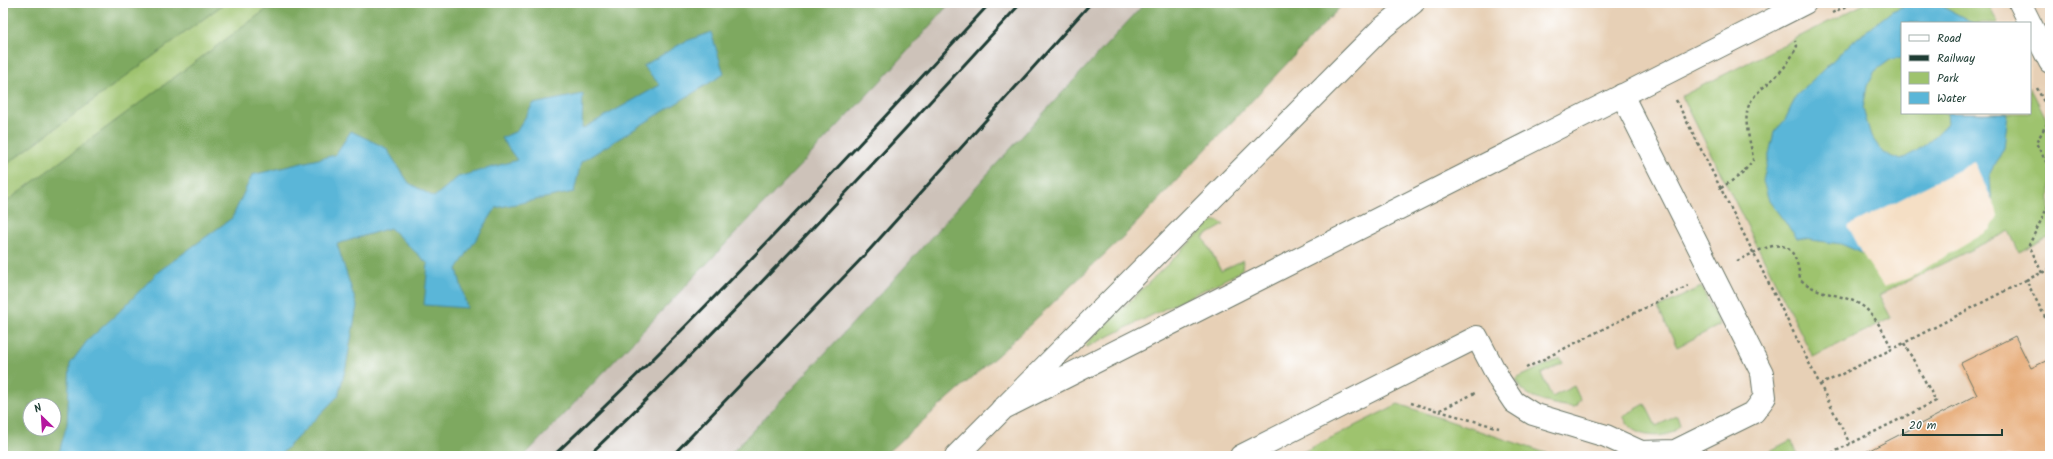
<svg xmlns="http://www.w3.org/2000/svg" width="2053" height="459" viewBox="0 0 2053 459" font-family="Kalam,sans-serif">
  <style>
    .built { fill: #e7d0b6; fill-rule: evenodd }
    .industrial { fill: #cdc2b9 }
    .green { fill: #9ec36e; stroke: #5e8051 }
    .forest { fill: #7ea961; stroke: #4e734a; fill-rule: evenodd }
    .water { fill: #5ab6d8; stroke: #3c7a86 }
    .pier { fill: #f5dfc5 }
    .building { fill: #e5a66e }
    .lines { fill: none; stroke-linecap: round; stroke-linejoin: round }
    .minor-casing { stroke: #6a7667; stroke-width: 24 }
    .path { stroke: #6a7667; stroke-width: 2.5; stroke-dasharray: 3 3; stroke-linecap: butt }
    .minor { stroke: #fff; stroke-width: 22 }
    .rail { stroke: #1f3d34; stroke-width: 3 }
  </style>
  <rect width="100%" height="100%" fill="#fff"/>
  <filter id="ink" filterUnits="userSpaceOnUse"><feTurbulence type="fractalNoise" baseFrequency=".025" numOctaves="2"/><feDisplacementMap in="SourceGraphic" scale="8" xChannelSelector="R" yChannelSelector="G"/><feConvolveMatrix kernelMatrix="1 2 1 2 8 2 1 2 1" color-interpolation-filters="sRGB"/></filter>
  <filter id="wash" filterUnits="userSpaceOnUse"><feTurbulence type="fractalNoise" baseFrequency=".012" numOctaves="4" result="noise"/><feDisplacementMap in="SourceGraphic" scale="16" xChannelSelector="R" yChannelSelector="G"/><feGaussianBlur stdDeviation="0.9" result="paint"/><feColorMatrix in="noise" values="0 0 0 0 0 0 0 0 0 0 0 0 0 0 0 0 0 1.4 0 .05"/><feComposite in="paint" operator="in"/></filter>
  <g filter="url(#wash)">
    <rect width="100%" height="100%" fill="#f5dfc5"/>
    <path class="built" d="M 1344,3 L 2050,3 L 2050,456 L 883,456 L 1000,353 L 1128,232 ZM 1902,23 L 2030,23 L 2030,113 L 1902,113 Z"/>
    <path class="industrial" d="M 950,3 L 1145,3 L 991,170 L 895,278 L 729,456 L 524,456 L 889,72 Z"/>
    <path class="green" d="M 225,3 L 275,3 L 3,204 L 3,167 Z
      M 1866,3 L 1988,3 L 1998,23 L 1902,23 L 1902,113 L 2030,113 L 2030,87 L 2050,126 L 2050,236 L 2019,252 L 2009,231 L 1879,295 L 1891,318 L 1813,357 L 1682,96 Z
      M 1212,221 L 1218,221 L 1224,225 L 1203,237 L 1221,271 L 1243,260 L 1242,269 L 1238,273 L 1087,347 L 1085,345 Z
      M 1701,287 L 1720,325 L 1677,347 L 1658,308 Z
      M 1560,358 L 1563,363 L 1541,374 L 1552,397 L 1574,386 L 1580,399 L 1575,407 C 1561,406 1540,402 1528,395 C 1522,391 1519,385 1516,379 Z
      M 1398,404 L 1555,456 L 1295,456 Z
      M 1645,404 L 1656,426 L 1677,416 L 1680,425 C 1671,440 1641,438 1630,427 C 1627,424 1625,419 1623,416 Z
      M 1791,440 L 1798,454 L 1760,456 Z"/>
    <path class="forest" d="M 3,3 L 225,3 L 3,167 Z
      M 275,3 L 950,3 L 889,72 L 524,456 L 3,456 L 3,204 ZM 30,405 L 54,405 L 54,429 L 30,429 Z
      M 1145,3 L 1344,3 L 1128,232 L 1000,353 L 883,456 L 729,456 L 895,278 L 991,170 Z"/>
    <path class="water" d="M 1911,3 L 1942,6 L 1974,23 L 1902,23 L 1902,57 L 1890,60 L 1875,71 L 1867,86 L 1863,109 L 1871,136 L 1883,153 L 1900,160 C 1922,149 1931,141 1948,123 L 1947,113 L 2008,113 L 2004,148 L 1990,174 L 1991,194 L 1996,217 L 1864,254 L 1841,244 L 1797,238 L 1769,201 L 1763,181 L 1774,132 L 1785,120 L 1796,96 L 1852,42 L 1892,11 Z
      M 711,32 L 724,74 L 581,162 L 574,192 L 496,208 L 457,269 L 467,308 L 424,305 L 428,264 L 390,228 L 337,244 L 357,306 L 346,367 L 338,396 L 279,456 L 58,456 L 67,424 L 70,364 L 87,341 L 119,312 L 159,271 L 232,218 L 252,175 L 335,155 L 351,131 L 386,148 L 409,183 L 434,197 L 458,177 L 517,160 L 501,138 L 517,131 L 533,104 L 583,94 L 582,129 L 660,85 L 643,66 L 684,42 Z"/>
    <path class="pier" d="M 1974,162 L 1996,208 L 1998,217 L 1990,230 L 1909,278 L 1884,287 L 1866,260 L 1848,226 Z"/>
    <g id="blocks">
      <path class="building" d="M 2015,336 L 2031,368 L 2050,359 L 2050,456 L 1858,456 L 1977,395 L 1961,363 Z"/>
    </g>
  </g>
  <g filter="url(#ink)">
    <use href="#blocks" fill-opacity="0" stroke="#6a7667" stroke-width="1"/>
    <g class="lines">
      <g class="minor-casing">
        <path id="minor" d="M 2020,3 L 2030,23
          M 2030,23 L 2050,62
          M 1002,409 L 1805,3
          M 956,456 L 1336,74 L 1380,30 L 1413,3
          M 1241,456 L 1477,337 L 1500,381 L 1514,402 L 1533,414 L 1606,436 L 1641,452 L 1675,451 L 1754,412 L 1765,397 L 1762,373 L 1622,95"/>
      </g>
      <path class="path" d="M 1832,13 L 1852,3
        M 2037,88 L 2050,114
        M 1676,100 L 1850,444
        M 2050,118 L 2036,143 L 2050,169
        M 1721,188 L 1742,174 L 1753,160 C 1752,144 1743,125 1748,108 C 1752,94 1766,86 1776,76 C 1785,68 1792,57 1797,46 L 1795,41
        M 1737,261 C 1769,245 1795,230 1800,279 C 1819,297 1847,293 1865,308 C 1877,318 1885,335 1892,349
        M 2042,273 L 2029,245 L 2050,202
        M 2026,280 L 2050,269
        M 1526,368 L 1688,286
        M 1820,385 L 1904,343
        M 1411,403 L 1438,411 L 1475,393
        M 1439,411 L 1499,428
        M 1826,456 L 1936,401 L 1904,343 L 2026,280 L 2050,327"/>
      <use href="#minor" class="minor"/>
      <path class="rail" d="M 553,456 C 706,312 848,157 990,3
        M 588,456 C 739,312 879,157 1021,3
        M 672,456 L 864,256 L 1091,3"/>
    </g>
  </g>
  <rect width="2053" height="459" fill="none" stroke="#fff" stroke-width="16"/>
  <rect x="1901" y="22" width="130" height="92" fill="#ffffff" stroke="#a5b1ae"/>
  <rect x="1909" y="35" width="20" height="6" fill="#ffffff" stroke="#a5b1ae"/>
  <text x="1937" y="42" font-size="12" fill="#1f3d34">Road</text>
  <rect x="1909" y="55" width="20" height="6" fill="#1f3d34" stroke="#a5b1ae"/>
  <text x="1937" y="62" font-size="12" fill="#1f3d34">Railway</text>
  <rect x="1909" y="72" width="20" height="12" fill="#9ec36e" stroke="#a5b1ae"/>
  <text x="1937" y="82" font-size="12" fill="#1f3d34">Park</text>
  <rect x="1909" y="92" width="20" height="12" fill="#5ab6d8" stroke="#a5b1ae"/>
  <text x="1937" y="102" font-size="12" fill="#1f3d34">Water</text>
  <g transform="translate(42 417) rotate(335)"><circle r="19" fill="#ffffff" stroke="#a5b1ae"/>
  <path d="M0-3L7 15L0 10L-7 15Z" fill="#b5179e"/>
  <text y="-6" font-size="11" font-weight="bold" text-anchor="middle" fill="#1f3d34">N</text>
  </g>
  <path d="M1903 429v6h99v-6" fill="none" stroke="#1f3d34" stroke-width="2"/>
  <text x="1909" y="429" font-size="12" fill="#1f3d34" stroke="#ffffff" stroke-width="3" paint-order="stroke">20 m</text>
</svg>
